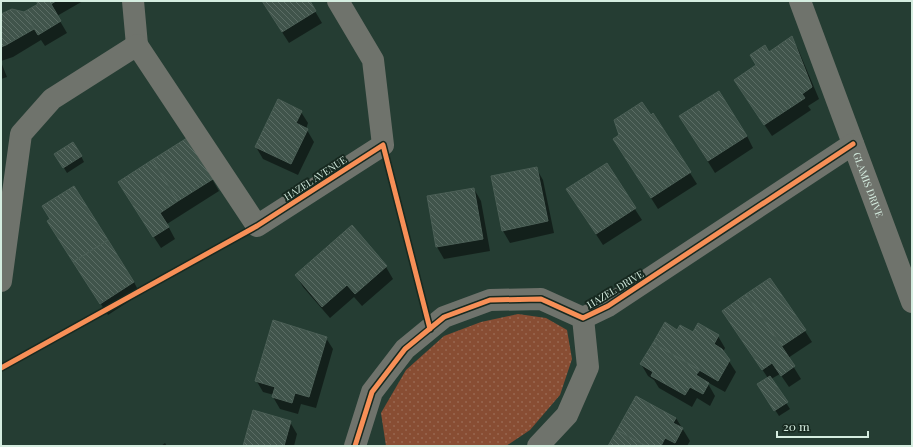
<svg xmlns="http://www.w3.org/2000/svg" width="913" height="447" viewBox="0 0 913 447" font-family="'Playfair Display',serif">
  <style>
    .grass { fill: url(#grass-dots) }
    .shadow { fill: #0007 }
    .building { fill: url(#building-back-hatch); stroke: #4b5f56 }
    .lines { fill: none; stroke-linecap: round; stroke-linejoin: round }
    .path { stroke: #69736c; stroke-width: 2.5; stroke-dasharray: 3 3; stroke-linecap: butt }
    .minor { stroke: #6f736c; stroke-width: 22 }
    .cycleway-casing { stroke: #172920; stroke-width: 8 }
    .cycleway { stroke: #f78f57; stroke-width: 5 }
    .labels { text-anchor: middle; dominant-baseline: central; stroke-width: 4; stroke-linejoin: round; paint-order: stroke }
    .street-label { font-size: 10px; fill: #d5ede0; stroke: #172920 }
  </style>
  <defs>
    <pattern id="grass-dots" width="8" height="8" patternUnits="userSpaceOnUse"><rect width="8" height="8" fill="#884d33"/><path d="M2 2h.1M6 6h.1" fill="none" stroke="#986750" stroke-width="1.8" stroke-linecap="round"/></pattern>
    <pattern id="building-back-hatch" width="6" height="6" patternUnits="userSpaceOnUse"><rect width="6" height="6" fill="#40544b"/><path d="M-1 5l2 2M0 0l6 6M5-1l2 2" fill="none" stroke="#5b6d65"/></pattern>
  </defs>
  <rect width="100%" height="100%" fill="#253d33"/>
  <path class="grass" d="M 518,314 L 546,318 L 567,330 L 572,359 L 560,395 L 530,430 L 506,446 L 386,446 L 381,413 L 406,370 L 444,336 L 481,322 Z"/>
  <path class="shadow" d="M 37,1 L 83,1 L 57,16 L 67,33 L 45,46 L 41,40 L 13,57 L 1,61 L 1,15 L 24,14 L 39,5 Z
    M 262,1 L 309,1 L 322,23 L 289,43 Z
    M 791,38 L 798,49 L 819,99 L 808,106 L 811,110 L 772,136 L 742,92 L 735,81 L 757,66 L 769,53 Z
    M 1,62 L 7,77 L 1,79 Z
    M 301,112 L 308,123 L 306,129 L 307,130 L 314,142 L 298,175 L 263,159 L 256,147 Z
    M 653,115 L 697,184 L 658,209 L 621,151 L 650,116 Z
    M 680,117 L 747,136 L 753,148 L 715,173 Z
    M 81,156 L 84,162 L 67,173 L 59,160 Z
    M 606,165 L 642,220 L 603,245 L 574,201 Z
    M 536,168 L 543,180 L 554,233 L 510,243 L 503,231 L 492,177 Z
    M 212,179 L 219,191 L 167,224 L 175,239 L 161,248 L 126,194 Z
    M 474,189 L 481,201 L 490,251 L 444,259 L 437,247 L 429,197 Z
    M 352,227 L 386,267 L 393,279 L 362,306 L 354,297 L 330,318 L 303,287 L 296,275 Z
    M 55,233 L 134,282 L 140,294 L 108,315 Z
    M 770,280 L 805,331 L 812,342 L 788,358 L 801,379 L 789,387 L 780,374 L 771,379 L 790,409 L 779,416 L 762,390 L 768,378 L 730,323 L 723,311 Z
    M 698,325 L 718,336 L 725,348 L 723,352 L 736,372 L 725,392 L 707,382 L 715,396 L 710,406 L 697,398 L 692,407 L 659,388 L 654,380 L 648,376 L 641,364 L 678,331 L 693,334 Z
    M 326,338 L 333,349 L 316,408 L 301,404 L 298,414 L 280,409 L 273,397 L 274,395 L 263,392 L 256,380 Z
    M 676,418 L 690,441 L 687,446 L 609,446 Z
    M 290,422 L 297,434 L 294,446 L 244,446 Z
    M 165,443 L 167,446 L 161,446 Z"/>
  <path class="building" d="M 36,1 L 56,1 L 51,4 L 61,21 L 38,35 L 24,12 L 38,4 Z
    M 262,1 L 310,1 L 316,11 L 282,32 Z
    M 12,9 L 24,12 L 34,29 L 6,45 L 1,47 L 1,14 Z
    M 792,36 L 812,87 L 802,94 L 805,98 L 764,125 L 734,80 L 756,65 L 750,55 L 765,45 L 769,52 Z
    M 719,91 L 747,136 L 708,161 L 679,116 Z
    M 278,99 L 302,111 L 296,123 L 308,129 L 291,164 L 255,147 Z
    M 642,102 L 651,115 L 653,113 L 691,172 L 651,198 L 613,139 L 619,135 L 614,120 Z
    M 187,138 L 213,179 L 178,201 L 152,160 Z
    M 73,142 L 82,156 L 63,168 L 54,154 Z
    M 152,160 L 178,201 L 160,213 L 169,227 L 153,237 L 118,182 Z
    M 607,163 L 636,208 L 596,234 L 566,189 Z
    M 537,167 L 548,221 L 502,231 L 491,176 Z
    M 74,186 L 108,240 L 73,262 L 47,221 L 50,219 L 42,206 Z
    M 474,188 L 483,239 L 436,247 L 427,196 Z
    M 352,225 L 387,266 L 355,294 L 347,285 L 322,307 L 295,275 Z
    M 108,240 L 134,282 L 100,304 L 73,262 Z
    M 770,278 L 806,330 L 782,346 L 746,294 Z
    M 746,294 L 795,366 L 781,376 L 772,363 L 762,370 L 722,311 Z
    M 273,320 L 327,337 L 309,397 L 295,393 L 292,403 L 272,397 L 275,387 L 255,381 Z
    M 665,322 L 677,330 L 680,325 L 693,332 L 698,323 L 719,335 L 714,344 L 722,349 L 730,360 L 718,381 L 653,343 Z
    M 653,343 L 700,370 L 696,375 L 709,383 L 703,394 L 690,387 L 685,395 L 651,376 L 653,372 L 640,364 Z
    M 770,376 L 788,402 L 774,411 L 757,384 Z
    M 636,396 L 676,418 L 673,423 L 683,428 L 675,443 L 665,438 L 661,446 L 646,446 L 617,430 Z
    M 253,410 L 291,421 L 284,446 L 243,446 Z
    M 617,430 L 646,446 L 608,446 Z"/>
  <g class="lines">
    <path class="path" d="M 390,172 L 422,299
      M 1,368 L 234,238"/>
    <g class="minor">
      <path d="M 133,1 L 137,45"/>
      <path id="s1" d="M 800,1 L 912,302"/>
      <path d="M 1,281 L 21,134 L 52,99 L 137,45 L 257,226 L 383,145 L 373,60 L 338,1"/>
      <path d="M 355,446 L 372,392 L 405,349 L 444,317 L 490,300 L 541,299 L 583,318 L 608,306 L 853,144"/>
      <path d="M 538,446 L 567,415 L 588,367 L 583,318"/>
    </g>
    <g class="cycleway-casing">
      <path id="cycleway" d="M 1,368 L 257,226 L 383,145 L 430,329
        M 355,446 L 372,392 L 405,349 L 444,317 L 490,300 L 541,299 L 583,318 L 608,306 L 853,144"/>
    </g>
    <use href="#cycleway" class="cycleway"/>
  </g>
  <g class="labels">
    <g class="street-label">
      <text transform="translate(315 178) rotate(-33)">HAZEL AVENUE</text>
      <text stroke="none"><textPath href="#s1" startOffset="196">GLAMIS DRIVE</textPath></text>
      <text transform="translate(615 289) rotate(-31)">HAZEL DRIVE</text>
    </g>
  </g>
  <rect width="913" height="447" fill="none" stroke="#d5ede0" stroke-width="4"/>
  <path d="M777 431v6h91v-6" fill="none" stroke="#d5ede0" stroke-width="2"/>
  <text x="783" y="431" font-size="12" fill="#d5ede0" stroke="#172920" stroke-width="3" paint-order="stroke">20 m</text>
</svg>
